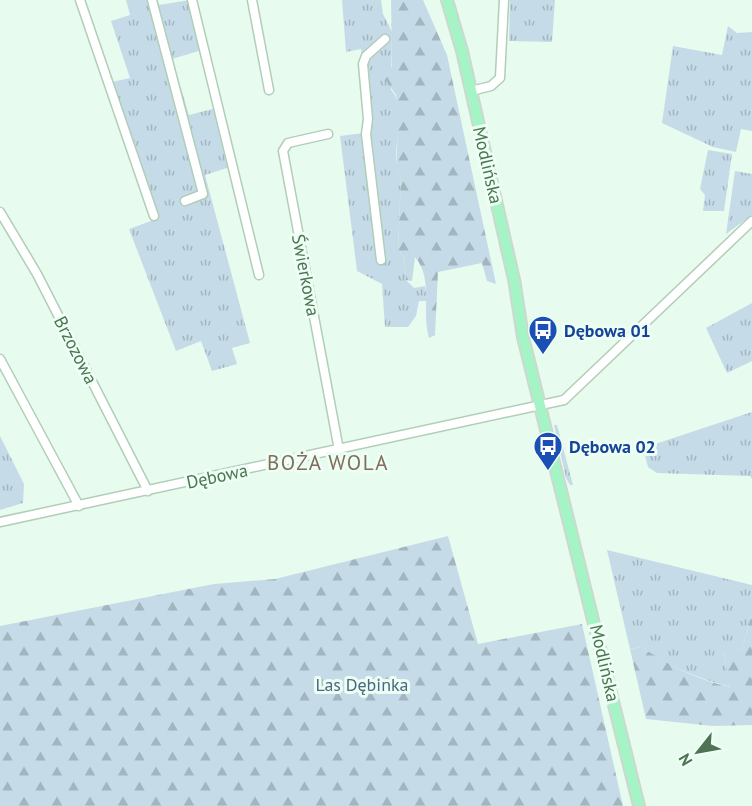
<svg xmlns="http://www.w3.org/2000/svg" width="752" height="806" viewBox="0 0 752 806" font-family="'PT Sans',sans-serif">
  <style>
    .grass { fill: url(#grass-tufts) }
    .forest { fill: url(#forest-firs) }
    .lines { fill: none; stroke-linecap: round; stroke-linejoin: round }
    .minor-casing { stroke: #b1ceb7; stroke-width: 11 }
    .major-casing { stroke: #cdd8cf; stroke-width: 14 }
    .minor { stroke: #fff; stroke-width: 8 }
    .major { stroke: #a4f4c5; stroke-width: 10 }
    .labels { text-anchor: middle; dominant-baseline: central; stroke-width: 6; stroke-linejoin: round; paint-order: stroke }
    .street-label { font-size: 18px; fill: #4d7352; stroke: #edfef4 }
    .transit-label { font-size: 18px; font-weight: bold; fill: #164399; stroke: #edfef4; text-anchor: start }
    .park-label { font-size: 18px; fill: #4c6883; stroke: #edfef4 }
    .quarter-label { font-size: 21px; letter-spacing: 1.5px; fill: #826d5c; stroke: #edfef4 }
  </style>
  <defs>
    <pattern id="grass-tufts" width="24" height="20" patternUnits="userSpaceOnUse" patternTransform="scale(1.5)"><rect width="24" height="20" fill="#c6dbe8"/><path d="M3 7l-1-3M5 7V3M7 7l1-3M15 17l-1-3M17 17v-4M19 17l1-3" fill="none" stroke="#a3b6bf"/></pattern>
    <pattern id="forest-firs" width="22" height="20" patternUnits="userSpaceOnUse" patternTransform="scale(1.5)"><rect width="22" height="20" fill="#c6dbe8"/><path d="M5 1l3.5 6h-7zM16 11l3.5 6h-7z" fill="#a3b6bf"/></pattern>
  </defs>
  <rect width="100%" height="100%" fill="#e7fbef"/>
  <path class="grass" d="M 126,0 L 157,0 L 159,5 L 190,0 L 202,50 L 172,59 L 189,115 L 216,108 L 230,167 L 205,175 L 250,343 L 232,348 L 237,364 L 212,371 L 201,341 L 176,351 L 129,229 L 159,218 L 112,82 L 130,78 L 111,21 L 130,15 Z
    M 342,0 L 381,0 L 383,14 L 392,32 L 391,90 C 412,112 386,155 401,177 L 398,250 L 404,257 L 406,280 L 414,288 L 425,286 L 427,301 L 419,301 L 416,316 L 408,327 L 385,327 L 382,284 L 357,271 L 340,136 L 372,132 L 361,49 L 346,52 Z
    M 510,0 L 555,0 L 552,42 L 509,41 Z
    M 728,26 L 737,33 L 752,32 L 752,131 L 741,129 L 736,152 L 713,147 L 662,123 L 673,46 L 722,55 Z
    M 708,150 L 732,154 L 724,211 L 703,211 L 705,195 L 700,189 Z
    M 735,171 L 752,174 L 752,215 L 726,234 Z
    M 752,303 L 752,361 L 727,373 L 706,328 Z
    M 752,412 L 752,479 L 750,476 L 657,473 L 648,467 L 643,448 Z
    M 554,425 L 557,425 L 573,485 L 570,485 L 566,478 Z
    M 0,436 L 24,484 L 23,503 L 0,510 Z
    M 607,550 L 752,585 L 752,614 L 742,649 L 724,653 L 731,687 C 698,679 669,666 641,647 L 630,649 Z"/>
  <path class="forest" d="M 391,0 L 423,0 L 447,55 L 496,284 L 487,281 L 482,263 L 438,272 L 435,335 L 429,338 C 421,312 434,279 415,257 L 412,281 L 406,280 L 404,257 L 398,250 L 401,177 L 396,169 L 399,109 L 396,95 L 385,79 L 392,66 Z
    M 448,536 L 478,644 L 582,624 L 623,806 L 0,806 L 0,626 L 214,584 L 275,579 Z
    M 752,614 L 752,725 L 713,726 L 646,719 L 630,649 L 641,647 C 669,665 697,680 730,687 L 724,652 L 742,649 Z"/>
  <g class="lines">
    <g class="minor-casing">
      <path id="minor" d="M 80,0 L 154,216
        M 152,0 L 203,194 L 185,201
        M 192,0 L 259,275
        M 252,0 L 269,90
        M 471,91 L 491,86 L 500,78 L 504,0
        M 328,134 L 288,143 L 283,151 L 339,450
        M 0,212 L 37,274 L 148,491
        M 381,260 L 366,134 L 368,119 L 363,64 L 366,56 L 385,39
        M 0,359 L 79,506
        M 0,522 L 564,400 L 752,221"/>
    </g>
    <g class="major-casing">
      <path id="major" d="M 447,0 L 462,51 L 515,284
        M 514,279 L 523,337 L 639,806"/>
    </g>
    <use href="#minor" class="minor"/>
    <use href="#major" class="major"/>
  </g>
  <defs>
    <g id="bus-pin" transform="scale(1.5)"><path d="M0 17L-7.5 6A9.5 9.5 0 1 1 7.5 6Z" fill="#1a4fb4" stroke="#edfef4"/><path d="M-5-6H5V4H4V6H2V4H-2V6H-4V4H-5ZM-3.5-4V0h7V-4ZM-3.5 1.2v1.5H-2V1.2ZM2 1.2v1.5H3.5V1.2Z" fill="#fff"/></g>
  </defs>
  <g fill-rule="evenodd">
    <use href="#bus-pin" x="543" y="330"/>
    <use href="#bus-pin" x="548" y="446"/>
  </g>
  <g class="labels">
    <g class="street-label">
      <text transform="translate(488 165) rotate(77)">Modlińska</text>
      <text transform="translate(306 275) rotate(79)">Świerkowa</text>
      <text transform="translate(76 350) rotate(63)">Brzozowa</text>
      <text transform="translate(217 476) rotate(-12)">Dębowa</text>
      <text transform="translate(605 663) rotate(77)">Modlińska</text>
    </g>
    <g class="transit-label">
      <text x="564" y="330">Dębowa 01</text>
      <text x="569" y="446">Dębowa 02</text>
    </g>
    <g class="park-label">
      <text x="362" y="684">Las Dębinka</text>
    </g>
    <g class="quarter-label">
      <text x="328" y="462">BOŻA WOLA</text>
    </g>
  </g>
  <g transform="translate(698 752) rotate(239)" stroke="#edfef4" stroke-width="4.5" paint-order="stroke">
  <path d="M0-4.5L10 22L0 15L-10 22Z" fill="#4d7352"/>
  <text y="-9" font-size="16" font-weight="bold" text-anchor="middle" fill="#4d7352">N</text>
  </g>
</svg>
